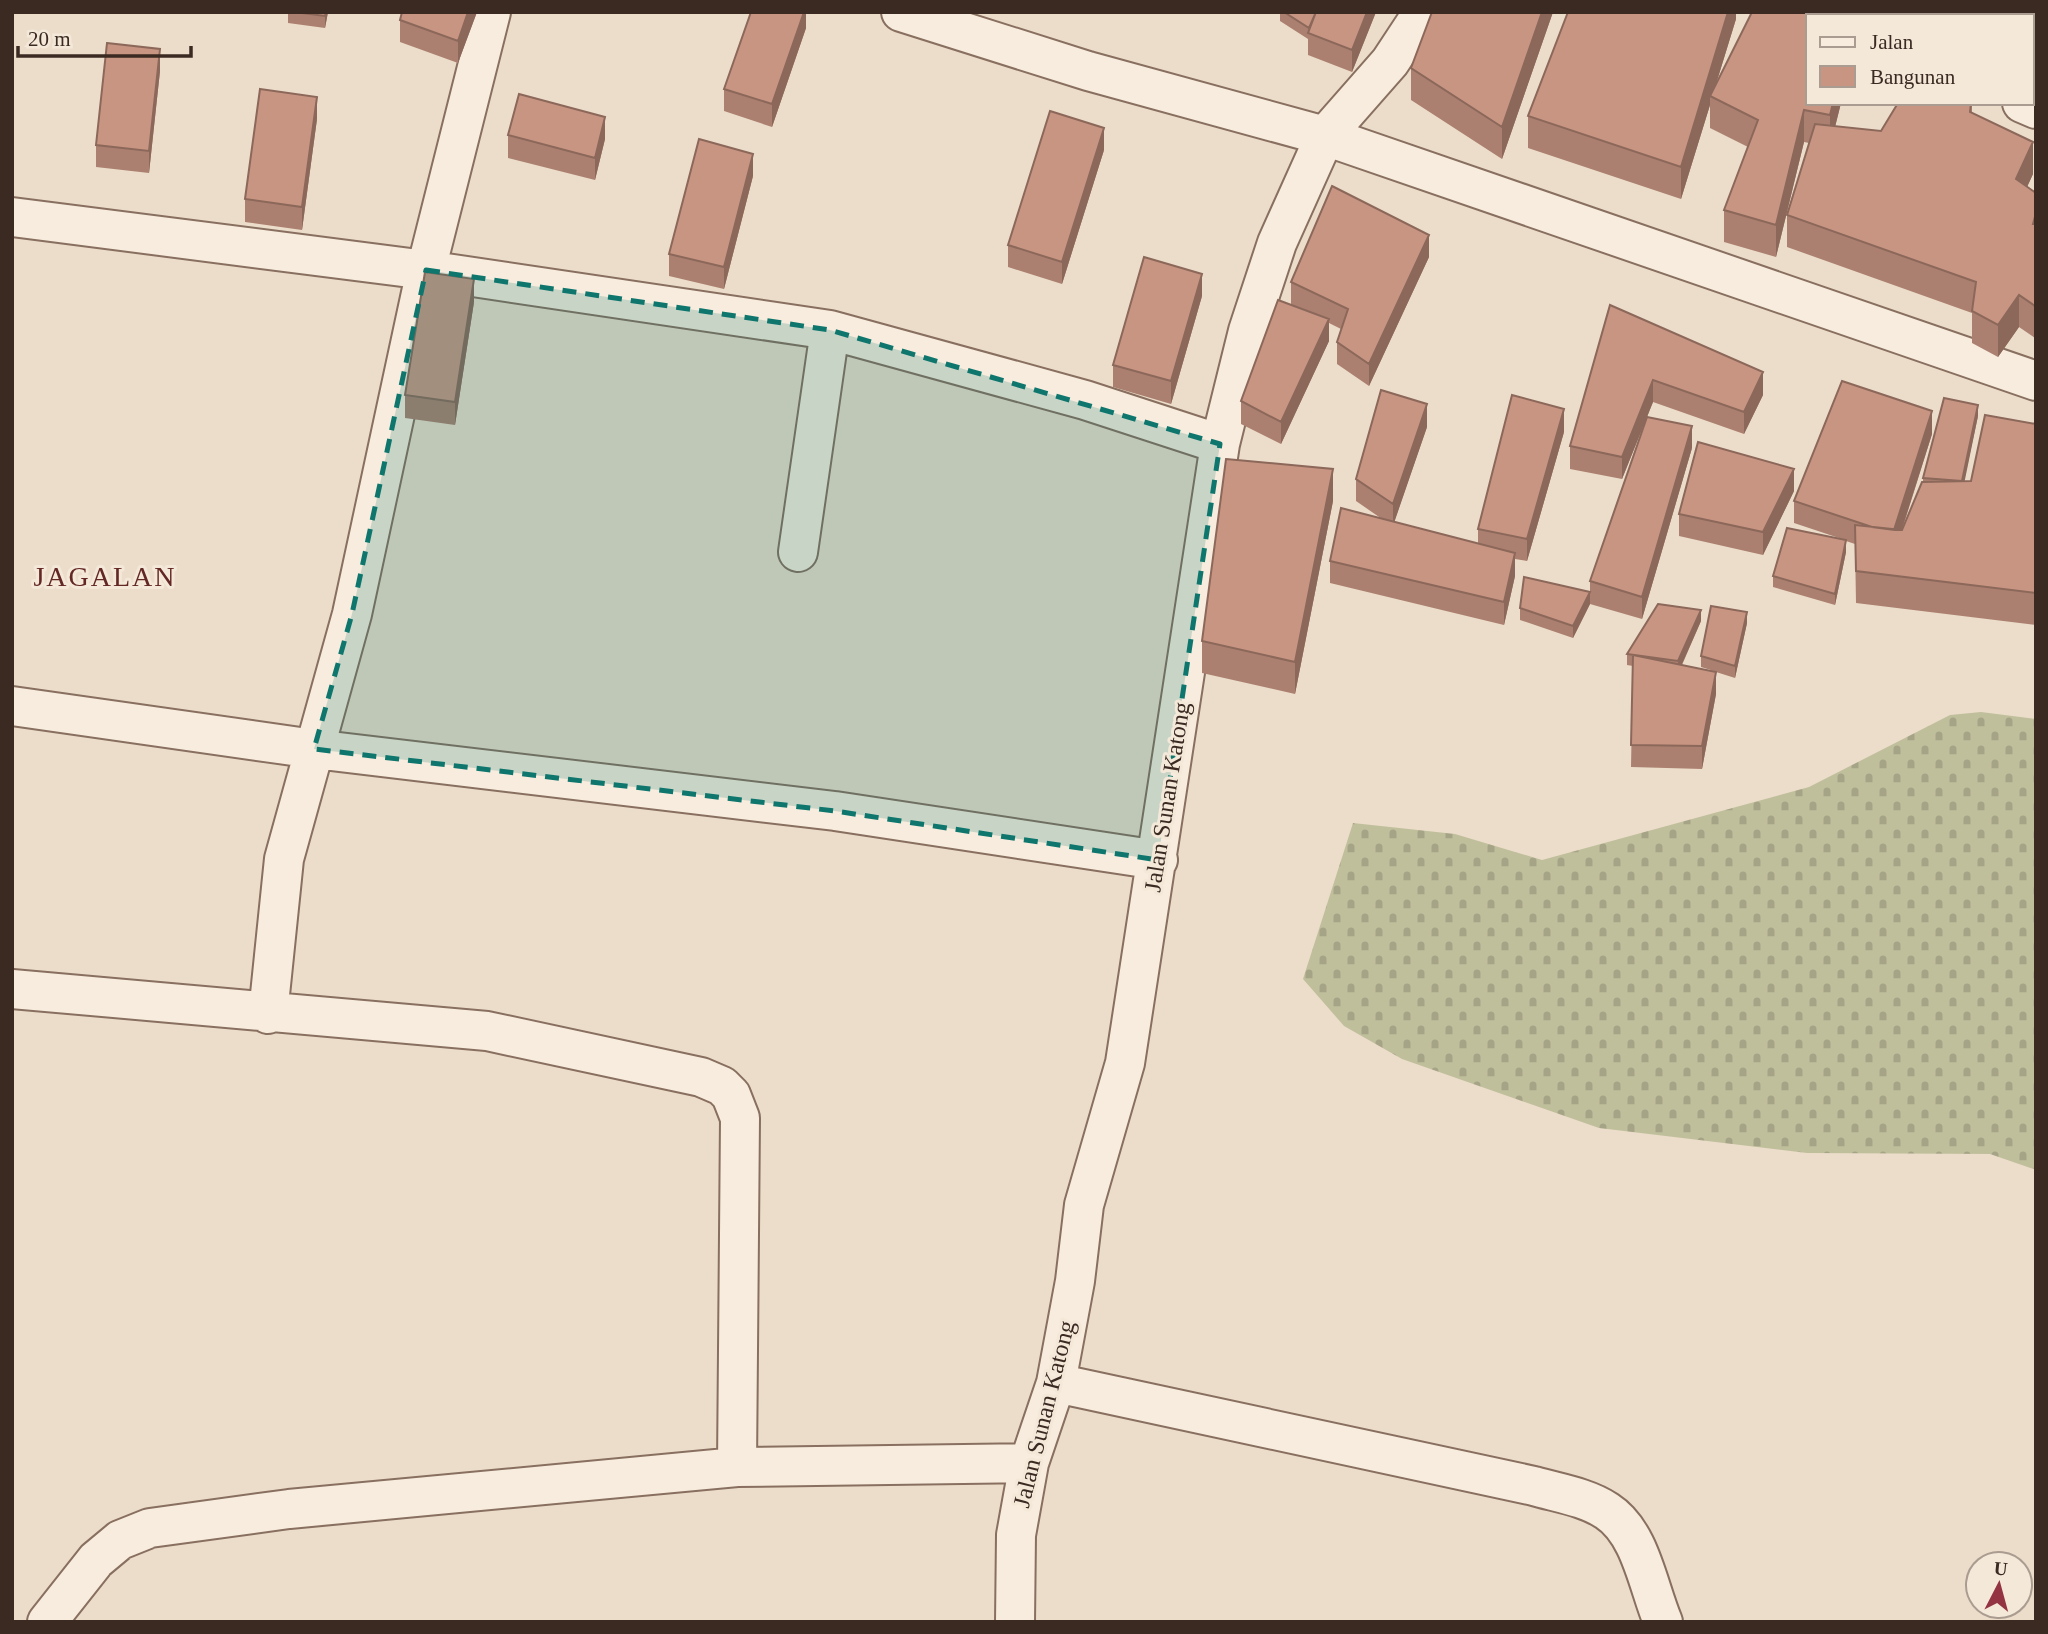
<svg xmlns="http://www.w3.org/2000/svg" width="2048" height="1634" viewBox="0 0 2048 1634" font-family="Georgia,serif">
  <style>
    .cemetery { fill: url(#cemetery-stones) }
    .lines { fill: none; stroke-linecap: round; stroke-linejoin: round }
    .minor-casing { stroke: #886f5f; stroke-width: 42 }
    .minor { stroke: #f7ecdd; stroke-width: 38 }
    .wall { fill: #ac8070 }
    .shaded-wall { fill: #8c685b }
    .building { fill: #c89582; stroke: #8c685b; stroke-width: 2 }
    .marked { fill: #0f766e; fill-opacity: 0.2; stroke: #0f766e; stroke-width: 5; stroke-dasharray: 14 9; stroke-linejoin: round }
    .labels { text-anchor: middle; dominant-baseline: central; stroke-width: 6; stroke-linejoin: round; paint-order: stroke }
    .street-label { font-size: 24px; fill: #3a2a22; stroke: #f4e8d9 }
    .quarter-label { font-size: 28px; letter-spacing: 2px; fill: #642824; stroke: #f4e8d9 }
  </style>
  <defs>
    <pattern id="cemetery-stones" width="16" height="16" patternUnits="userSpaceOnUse" patternTransform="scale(1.75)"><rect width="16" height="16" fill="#c0bf9c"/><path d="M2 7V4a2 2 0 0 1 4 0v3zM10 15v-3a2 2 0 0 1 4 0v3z" fill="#a6a486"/></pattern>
  </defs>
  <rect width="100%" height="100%" fill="#ecddca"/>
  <path class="cemetery" d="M 1981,712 L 2036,719 L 2036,1170 L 1990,1154 L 1807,1153 L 1599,1128 L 1402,1059 L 1344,1026 L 1303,979 L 1353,823 L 1455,834 L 1542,860 L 1809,787 L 1950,715 Z"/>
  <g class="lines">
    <g class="minor-casing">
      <path id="minor" d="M 901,12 L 1088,71 L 1325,136 L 2036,381
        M 2022,103 L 2036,109
        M 12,217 L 426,270 L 830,330 L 1085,400 L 1220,444
        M 798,552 L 830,330
        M 12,706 L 314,749 L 835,811 L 1158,860
        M 12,989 L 487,1031 L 701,1077 L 722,1086 L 731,1095 L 740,1118 L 737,1467
        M 268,1014 L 284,859 L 352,614 L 426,270 L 491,12
        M 1056,1383 L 1534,1486 C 1558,1493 1586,1497 1607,1511 C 1641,1533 1648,1587 1663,1622
        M 47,1622 L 96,1560 L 120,1540 L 150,1528 L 289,1509 L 737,1467 L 1029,1463
        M 1015,1622 L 1016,1535 L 1029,1463 L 1056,1383 L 1075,1281 L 1084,1205 L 1125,1063 L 1220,444 L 1248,331 L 1277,243 L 1325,136 L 1390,62 L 1423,12"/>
    </g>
    <use href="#minor" class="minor"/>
  </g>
  <path class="wall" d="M 288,12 L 328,12 L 325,28 L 288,23 Z
    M 477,12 L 458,63 L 400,42 L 400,20 Z
    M 806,12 L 806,28 L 772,127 L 724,111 L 724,89 Z
    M 1280,12 L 1376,12 L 1352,72 L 1308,55 L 1308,39 L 1280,21 Z
    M 1553,12 L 1502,159 L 1411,100 L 1411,68 Z
    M 1736,12 L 1736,19 L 1716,84 L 1841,103 L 1835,127 L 1881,131 L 1972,103 L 1972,113 L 2033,174 L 2027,187 L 2036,193 L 2035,338 L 2019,327 L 1998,357 L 1972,343 L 1972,313 L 1787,247 L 1787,215 L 1809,143 L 1804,142 L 1776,257 L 1724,242 L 1724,210 L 1748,147 L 1710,128 L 1710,105 L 1681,199 L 1528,148 L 1528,116 Z
    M 1837,12 L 1849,12 L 1848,16 Z
    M 1855,12 L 1910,12 L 1909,16 L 1855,16 Z
    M 2036,12 L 2036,100 L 2032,99 L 2032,16 Z
    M 160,71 L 149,173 L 96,167 L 96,145 Z
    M 317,119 L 302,230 L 245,222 L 245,199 Z
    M 508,135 L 605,139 L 595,180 L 508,158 Z
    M 1104,150 L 1062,284 L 1008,267 L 1008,245 Z
    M 753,176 L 724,289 L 669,276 L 669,254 Z
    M 1429,257 L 1369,386 L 1337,364 L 1337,342 L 1341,329 L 1329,323 L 1329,341 L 1281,444 L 1241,424 L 1241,401 L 1291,305 L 1291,282 Z
    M 1202,296 L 1171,404 L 1113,387 L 1113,365 Z
    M 474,302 L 455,425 L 405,418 L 405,395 Z
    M 1610,305 L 1763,395 L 1744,434 L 1653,402 L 1622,479 L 1570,469 L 1570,446 Z
    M 1978,416 L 1964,481 L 1971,481 L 2036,424 L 2036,625 L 1856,603 L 1855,544 L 1846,541 L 1846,552 L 1835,605 L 1773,587 L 1773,576 L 1842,539 L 1794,523 L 1794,501 L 1932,434 L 1902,530 L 1923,482 L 1923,478 Z
    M 1427,427 L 1394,522 L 1478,544 L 1478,529 L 1564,432 L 1527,561 L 1515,559 L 1515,576 L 1504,625 L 1330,583 L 1330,561 L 1382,519 L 1356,501 L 1356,479 Z
    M 1692,448 L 1642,619 L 1590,604 L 1573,638 L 1520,620 L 1520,608 L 1590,592 L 1590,581 Z
    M 1794,491 L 1763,555 L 1679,536 L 1679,514 Z
    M 1333,501 L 1295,694 L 1202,673 L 1202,641 Z
    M 1701,621 L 1682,665 L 1714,671 L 1701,667 L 1701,656 L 1747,623 L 1735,678 L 1716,672 L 1716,694 L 1702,769 L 1631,767 L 1633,666 L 1627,665 L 1627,654 Z"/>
  <path class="shaded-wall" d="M 326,12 L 328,12 L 325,28 L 325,16 Z
    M 468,12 L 477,12 L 458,63 L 458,41 Z
    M 804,12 L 806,12 L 806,28 L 772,127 L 772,104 Z
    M 1367,12 L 1376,12 L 1352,72 L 1352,50 Z
    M 1542,12 L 1553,12 L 1502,159 L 1502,127 Z
    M 1728,12 L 1736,12 L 1736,19 L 1712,97 L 1710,96 L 1710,105 L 1681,199 L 1681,167 Z
    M 2001,12 L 2008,12 L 2007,16 L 1999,16 Z
    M 160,49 L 160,71 L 149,173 L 149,151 Z
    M 317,97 L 317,119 L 302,230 L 302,207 Z
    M 1833,103 L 1841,103 L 1830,147 L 1830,115 Z
    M 1804,110 L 1804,142 L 1776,257 L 1776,225 Z
    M 605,117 L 605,139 L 595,180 L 595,158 Z
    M 1104,128 L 1104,150 L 1062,284 L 1062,262 Z
    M 2033,142 L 2033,174 L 2016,211 L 2016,179 Z
    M 753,154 L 753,176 L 724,289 L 724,267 Z
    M 1429,235 L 1429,257 L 1369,386 L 1369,364 Z
    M 1202,274 L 1202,296 L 1171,404 L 1171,381 Z
    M 474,279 L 474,302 L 455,425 L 455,402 Z
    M 2019,295 L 2019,327 L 1998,357 L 1998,325 Z
    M 2036,304 L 2036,336 L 2035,338 L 2035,306 Z
    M 1329,319 L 1329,341 L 1281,444 L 1281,422 Z
    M 1763,372 L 1763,395 L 1744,434 L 1744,412 Z
    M 1653,380 L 1653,402 L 1622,479 L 1622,457 Z
    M 1427,404 L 1427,427 L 1393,526 L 1393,504 Z
    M 1978,405 L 1978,416 L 1962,494 L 1962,482 Z
    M 1564,409 L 1564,432 L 1527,561 L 1527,539 Z
    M 1932,411 L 1932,434 L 1893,557 L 1893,534 Z
    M 1692,426 L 1692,448 L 1642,619 L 1642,597 Z
    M 1333,469 L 1333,501 L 1295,694 L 1295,662 Z
    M 1794,469 L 1794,491 L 1763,555 L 1763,532 Z
    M 1846,540 L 1846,552 L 1835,605 L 1835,594 Z
    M 1515,553 L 1515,576 L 1504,625 L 1504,602 Z
    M 1590,592 L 1590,604 L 1573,638 L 1573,626 Z
    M 1701,610 L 1701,621 L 1678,673 L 1678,661 Z
    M 1747,612 L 1747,623 L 1735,678 L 1735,666 Z
    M 1716,672 L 1716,694 L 1702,769 L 1702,746 Z"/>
  <path class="building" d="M 294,12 L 326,12 L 325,16 Z
    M 402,12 L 468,12 L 458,41 L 400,20 Z
    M 751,12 L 804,12 L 772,104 L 724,89 Z
    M 1284,12 L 1316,12 L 1309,28 Z
    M 1316,12 L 1367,12 L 1352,50 L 1308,33 Z
    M 1432,12 L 1542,12 L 1502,127 L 1411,68 Z
    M 1568,12 L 1728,12 L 1681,167 L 1528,116 Z
    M 1752,12 L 1809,12 L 1818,16 L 1808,16 L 1808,103 L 1833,103 L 1830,115 L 1804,110 L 1776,225 L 1724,210 L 1758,120 L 1710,96 Z
    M 1857,12 L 1906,12 L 1905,16 L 1866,16 Z
    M 1924,12 L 2001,12 L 1999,16 L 1923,16 Z
    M 2025,12 L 2036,12 L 2036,78 L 2032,76 L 2032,16 L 2024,16 Z
    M 107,43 L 160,49 L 149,151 L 96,145 Z
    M 260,89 L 317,97 L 302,207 L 245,199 Z
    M 519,94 L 605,117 L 595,158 L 508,135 Z
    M 1898,103 L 1971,103 L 1970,112 L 2033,142 L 2016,179 L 2036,193 L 2036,213 L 2033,224 L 2036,224 L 2035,306 L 2019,295 L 1998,325 L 1972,311 L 1976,282 L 1787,215 L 1815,124 L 1881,131 Z
    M 1050,111 L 1104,128 L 1062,262 L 1008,245 Z
    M 699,139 L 753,154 L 724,267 L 669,254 Z
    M 1332,186 L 1429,235 L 1369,364 L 1337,342 L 1348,309 L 1291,282 Z
    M 1144,257 L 1202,274 L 1171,381 L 1113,365 Z
    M 425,272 L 474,279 L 455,402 L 405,395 Z
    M 1278,300 L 1329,319 L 1281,422 L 1241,401 Z
    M 1610,305 L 1763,372 L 1744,412 L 1653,380 L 1622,457 L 1570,446 Z
    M 1842,381 L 1932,411 L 1894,530 L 1872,527 L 1794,501 Z
    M 1381,390 L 1427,404 L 1393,504 L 1356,479 Z
    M 1512,395 L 1564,409 L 1527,539 L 1478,529 Z
    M 1944,398 L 1978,405 L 1962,481 L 1923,478 Z
    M 1985,415 L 2036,424 L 2036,593 L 1856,571 L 1855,525 L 1902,530 L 1922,482 L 1971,481 Z
    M 1647,417 L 1692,426 L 1642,597 L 1590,581 Z
    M 1698,442 L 1794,469 L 1763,532 L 1679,514 Z
    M 1226,459 L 1333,469 L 1295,662 L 1202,641 Z
    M 1341,508 L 1515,553 L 1504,602 L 1330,561 Z
    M 1787,528 L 1846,540 L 1835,594 L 1773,576 Z
    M 1524,577 L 1590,592 L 1573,626 L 1520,608 Z
    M 1658,604 L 1701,610 L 1678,661 L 1627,654 Z
    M 1711,606 L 1747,612 L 1735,666 L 1701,656 Z
    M 1633,655 L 1716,672 L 1702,746 L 1631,745 Z"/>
  <path class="marked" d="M 426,270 L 830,330 L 1220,444 L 1158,860 L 835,811 L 314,749 L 352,614 Z"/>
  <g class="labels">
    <g class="street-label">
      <text transform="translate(1167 797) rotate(-81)">Jalan Sunan Katong</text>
      <text transform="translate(1044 1414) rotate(-76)">Jalan Sunan Katong</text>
    </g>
    <g class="quarter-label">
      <text x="105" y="576">JAGALAN</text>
    </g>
  </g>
  <rect width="2048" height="1634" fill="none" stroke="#3a2a22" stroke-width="28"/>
  <rect x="1806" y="14" width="228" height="91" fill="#f4e8d9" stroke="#aa9c90" stroke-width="2"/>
  <rect x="1820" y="37" width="35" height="10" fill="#f7ecdd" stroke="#aa9c90" stroke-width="2"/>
  <text x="1870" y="49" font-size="21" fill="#3a2a22">Jalan</text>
  <rect x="1820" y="66" width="35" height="21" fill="#c89582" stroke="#aa9c90" stroke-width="2"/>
  <text x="1870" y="84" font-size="21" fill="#3a2a22">Bangunan</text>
  <g transform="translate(1999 1585) rotate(6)"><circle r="33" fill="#f4e8d9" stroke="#aa9c90" stroke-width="2"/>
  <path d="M0-5L12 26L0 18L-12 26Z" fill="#943342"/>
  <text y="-10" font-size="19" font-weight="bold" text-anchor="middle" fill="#3a2a22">U</text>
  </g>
  <path d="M18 46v10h173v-10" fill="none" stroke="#3a2a22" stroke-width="3.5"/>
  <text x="28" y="46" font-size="21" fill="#3a2a22" stroke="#f4e8d9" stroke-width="5" paint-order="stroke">20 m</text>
</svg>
